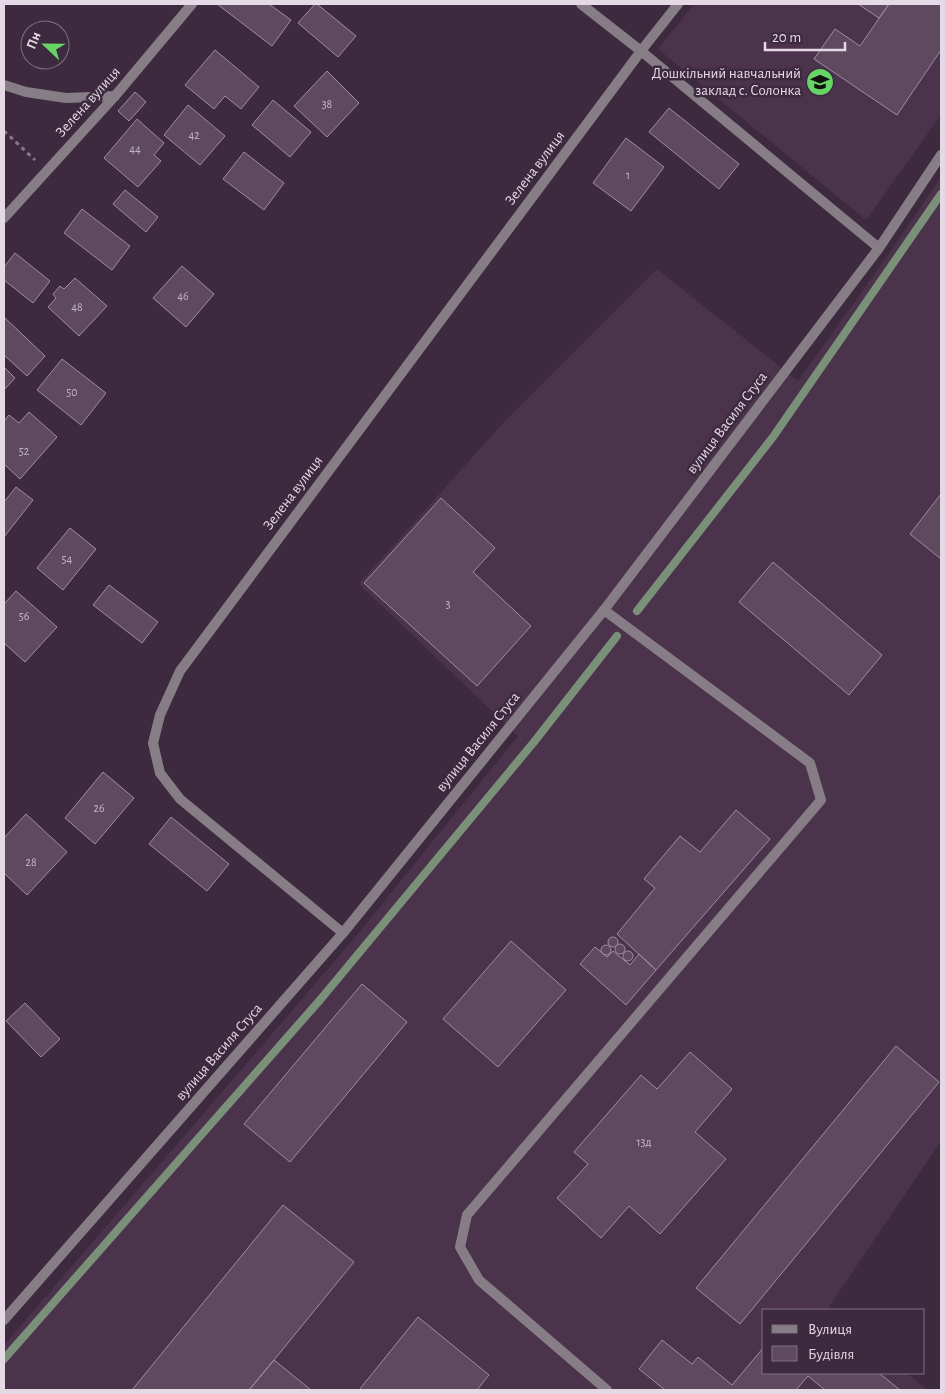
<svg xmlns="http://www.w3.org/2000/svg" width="945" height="1394" viewBox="0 0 945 1394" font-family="'Alegreya Sans',sans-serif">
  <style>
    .built { fill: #4b334c }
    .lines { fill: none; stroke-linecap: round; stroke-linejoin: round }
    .stream { stroke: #7b9079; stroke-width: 8 }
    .building { fill: #5e495f; stroke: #a28ba3 }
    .path { stroke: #877788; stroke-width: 3; stroke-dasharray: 4 4; stroke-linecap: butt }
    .service { stroke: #877d87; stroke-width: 10 }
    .minor { stroke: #877d87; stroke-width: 10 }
    .labels { text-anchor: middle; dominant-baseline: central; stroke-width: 5; stroke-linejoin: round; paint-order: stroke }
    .number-label { font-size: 12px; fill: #c3b5c4 }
    .poi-label { font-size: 15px; fill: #e5d9e5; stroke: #3d2a3e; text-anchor: end }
    .street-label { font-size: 15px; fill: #e5d9e5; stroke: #3d2a3e }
  </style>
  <rect width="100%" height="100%" fill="#3d2a3e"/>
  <path class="built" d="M 694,4 L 941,4 L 941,115 L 866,220 L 658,49 Z
    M 941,177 L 941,1141 L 829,1307 L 833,1310 L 764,1310 L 764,1373 L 907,1373 L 927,1390 L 4,1390 L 4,1345 L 352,941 L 518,736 L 359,584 L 503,423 L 657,269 L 798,381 L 888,255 Z"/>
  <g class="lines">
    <path class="stream" d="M 637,611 L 773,437 L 941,194
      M 4,1359 L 320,1000 L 534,742 L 617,636"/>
  </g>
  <path class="building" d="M 217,4 L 269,4 L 291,20 L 272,46 Z
    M 315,4 L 317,4 L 356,36 L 338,57 L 298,23 Z
    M 858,4 L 889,4 L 879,18 Z
    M 889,4 L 941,4 L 941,50 L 897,115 L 814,59 L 835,29 L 860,46 Z
    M 215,50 L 259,87 L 241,109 L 225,96 L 214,109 L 185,85 Z
    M 327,71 L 359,103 L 327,137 L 294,106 Z
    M 135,92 L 146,102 L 129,121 L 118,111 Z
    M 273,100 L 311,132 L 290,157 L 252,125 Z
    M 188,105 L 225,136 L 200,165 L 164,135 Z
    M 669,108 L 739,164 L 719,189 L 649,132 Z
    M 137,119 L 164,143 L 154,155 L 161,161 L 138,187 L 104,158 Z
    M 626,138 L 664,167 L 631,211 L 593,183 Z
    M 244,152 L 284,183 L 264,210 L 223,179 Z
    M 125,190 L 158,217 L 146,232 L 113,204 Z
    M 82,209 L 130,246 L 112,270 L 64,233 Z
    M 15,253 L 50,281 L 33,303 L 4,280 L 4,267 Z
    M 182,266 L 214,294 L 186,327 L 153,298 Z
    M 75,278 L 107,306 L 79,336 L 48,307 L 56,298 L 53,294 L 60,286 L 64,289 Z
    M 4,317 L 45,356 L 27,376 L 4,355 Z
    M 62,359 L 106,393 L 81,425 L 37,390 Z
    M 4,367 L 15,378 L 4,390 Z
    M 29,412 L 57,437 L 20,479 L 4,464 L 4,421 L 9,415 L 19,423 Z
    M 16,487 L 33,500 L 4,537 L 4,502 Z
    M 941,494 L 941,559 L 910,534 Z
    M 441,498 L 495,548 L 473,572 L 531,626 L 477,686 L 364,583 Z
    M 70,528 L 96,549 L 63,590 L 37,568 Z
    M 773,562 L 882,655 L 849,695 L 739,602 Z
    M 109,585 L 158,622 L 142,643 L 93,605 Z
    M 16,591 L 57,627 L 25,662 L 4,643 L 4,604 Z
    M 103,772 L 134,798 L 95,844 L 65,818 Z
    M 736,810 L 770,839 L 656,970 L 617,934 L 655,888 L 644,879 L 680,836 L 700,852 Z
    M 26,814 L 67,852 L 27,895 L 4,873 L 4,838 Z
    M 171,817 L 229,864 L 207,891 L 149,844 Z
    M608 942a5 5 0 1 1 10 0a5 5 0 1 1-10 0Z
    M 511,941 L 566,990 L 498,1067 L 443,1019 Z
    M615 949a5 5 0 1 1 10 0a5 5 0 1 1-10 0Z
    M601 950a5 5 0 1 1 10 0a5 5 0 1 1-10 0Z
    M 595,947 L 607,957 L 613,951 L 630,965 L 639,954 L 656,970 L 626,1005 L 580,964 Z
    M623 956a5 5 0 1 1 10 0a5 5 0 1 1-10 0Z
    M 362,984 L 407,1022 L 290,1162 L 244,1124 Z
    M 25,1003 L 60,1039 L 41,1057 L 6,1021 Z
    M 896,1046 L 939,1082 L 740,1324 L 696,1288 Z
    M 690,1052 L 732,1089 L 695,1132 L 726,1159 L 660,1234 L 629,1206 L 601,1238 L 557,1198 L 588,1164 L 574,1152 L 641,1075 L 657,1089 Z
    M 283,1205 L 354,1262 L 274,1360 L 249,1390 L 132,1390 Z
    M 418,1317 L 489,1375 L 477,1390 L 359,1390 Z
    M 662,1340 L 692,1364 L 698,1357 L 732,1385 L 764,1347 L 764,1373 L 879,1373 L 900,1390 L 825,1390 L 808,1376 L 796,1390 L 665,1390 L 639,1369 Z
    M 274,1360 L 311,1390 L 249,1390 Z"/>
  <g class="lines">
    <path class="path" d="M 4,131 L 35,160"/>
    <path class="service" d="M 4,85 L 26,92 L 66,98 L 115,96
      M 604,610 L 810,763 L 821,800 L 467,1215 L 460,1247 L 479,1280 L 607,1390"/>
    <path class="minor" d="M 581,4 L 641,51 L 879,248
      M 4,218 L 115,96 L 192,4
      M 343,933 L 180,799 L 160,773 L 153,743 L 160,715 L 180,671 L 641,51 L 678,4
      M 4,1320 L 343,933 L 604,610 L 879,248 L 941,155"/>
  </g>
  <defs>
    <g id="school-disc" transform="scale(1.4375)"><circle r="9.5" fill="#67d466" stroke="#3d2a3e"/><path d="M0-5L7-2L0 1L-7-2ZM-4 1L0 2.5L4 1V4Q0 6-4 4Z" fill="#111"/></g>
  </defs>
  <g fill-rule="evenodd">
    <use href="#school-disc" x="820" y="82"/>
  </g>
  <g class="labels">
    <g class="number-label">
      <text x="327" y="104">38</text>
      <text x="194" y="135">42</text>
      <text x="135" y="149">44</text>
      <text x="628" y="175">1</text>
      <text x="183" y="296">46</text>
      <text x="77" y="307">48</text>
      <text x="72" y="392">50</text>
      <text x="24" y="451">52</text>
      <text x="67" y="559">54</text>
      <text x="448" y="604">3</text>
      <text x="24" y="616">56</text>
      <text x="99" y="808">26</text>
      <text x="31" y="862">28</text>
      <text x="644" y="1142">13д</text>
    </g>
    <g class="poi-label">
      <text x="801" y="73">Дошкільний навчальний<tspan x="801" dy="17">заклад с. Солонка</tspan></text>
    </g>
    <g class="street-label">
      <text transform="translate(88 102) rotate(-48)">Зелена вулиця</text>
      <text transform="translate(535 168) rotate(-53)">Зелена вулиця</text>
      <text transform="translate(727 423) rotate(-53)">вулиця Василя Стуса</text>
      <text transform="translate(293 493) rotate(-53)">Зелена вулиця</text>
      <text transform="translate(478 742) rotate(-51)">вулиця Василя Стуса</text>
      <text transform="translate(219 1052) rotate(-49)">вулиця Василя Стуса</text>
    </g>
  </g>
  <rect width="945" height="1394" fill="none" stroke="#e5d9e5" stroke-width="10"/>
  <rect x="762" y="1309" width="162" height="65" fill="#3d2a3e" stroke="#807081"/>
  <rect x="772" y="1325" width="25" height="8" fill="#877d87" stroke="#807081"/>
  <text x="808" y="1334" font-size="15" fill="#e5d9e5">Вулиця</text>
  <rect x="772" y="1346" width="25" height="15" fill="#5e495f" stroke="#807081"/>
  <text x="808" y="1359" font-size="15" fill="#e5d9e5">Будівля</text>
  <g transform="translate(45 45) rotate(292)"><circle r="24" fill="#3d2a3e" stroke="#807081"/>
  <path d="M0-4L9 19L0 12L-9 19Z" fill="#67d466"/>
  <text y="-8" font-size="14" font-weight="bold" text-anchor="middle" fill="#e5d9e5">Пн</text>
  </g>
  <path d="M765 42v8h80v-8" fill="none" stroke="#e5d9e5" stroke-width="2.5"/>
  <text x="772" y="42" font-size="15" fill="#e5d9e5" stroke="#3d2a3e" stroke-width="4" paint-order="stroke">20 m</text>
</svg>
